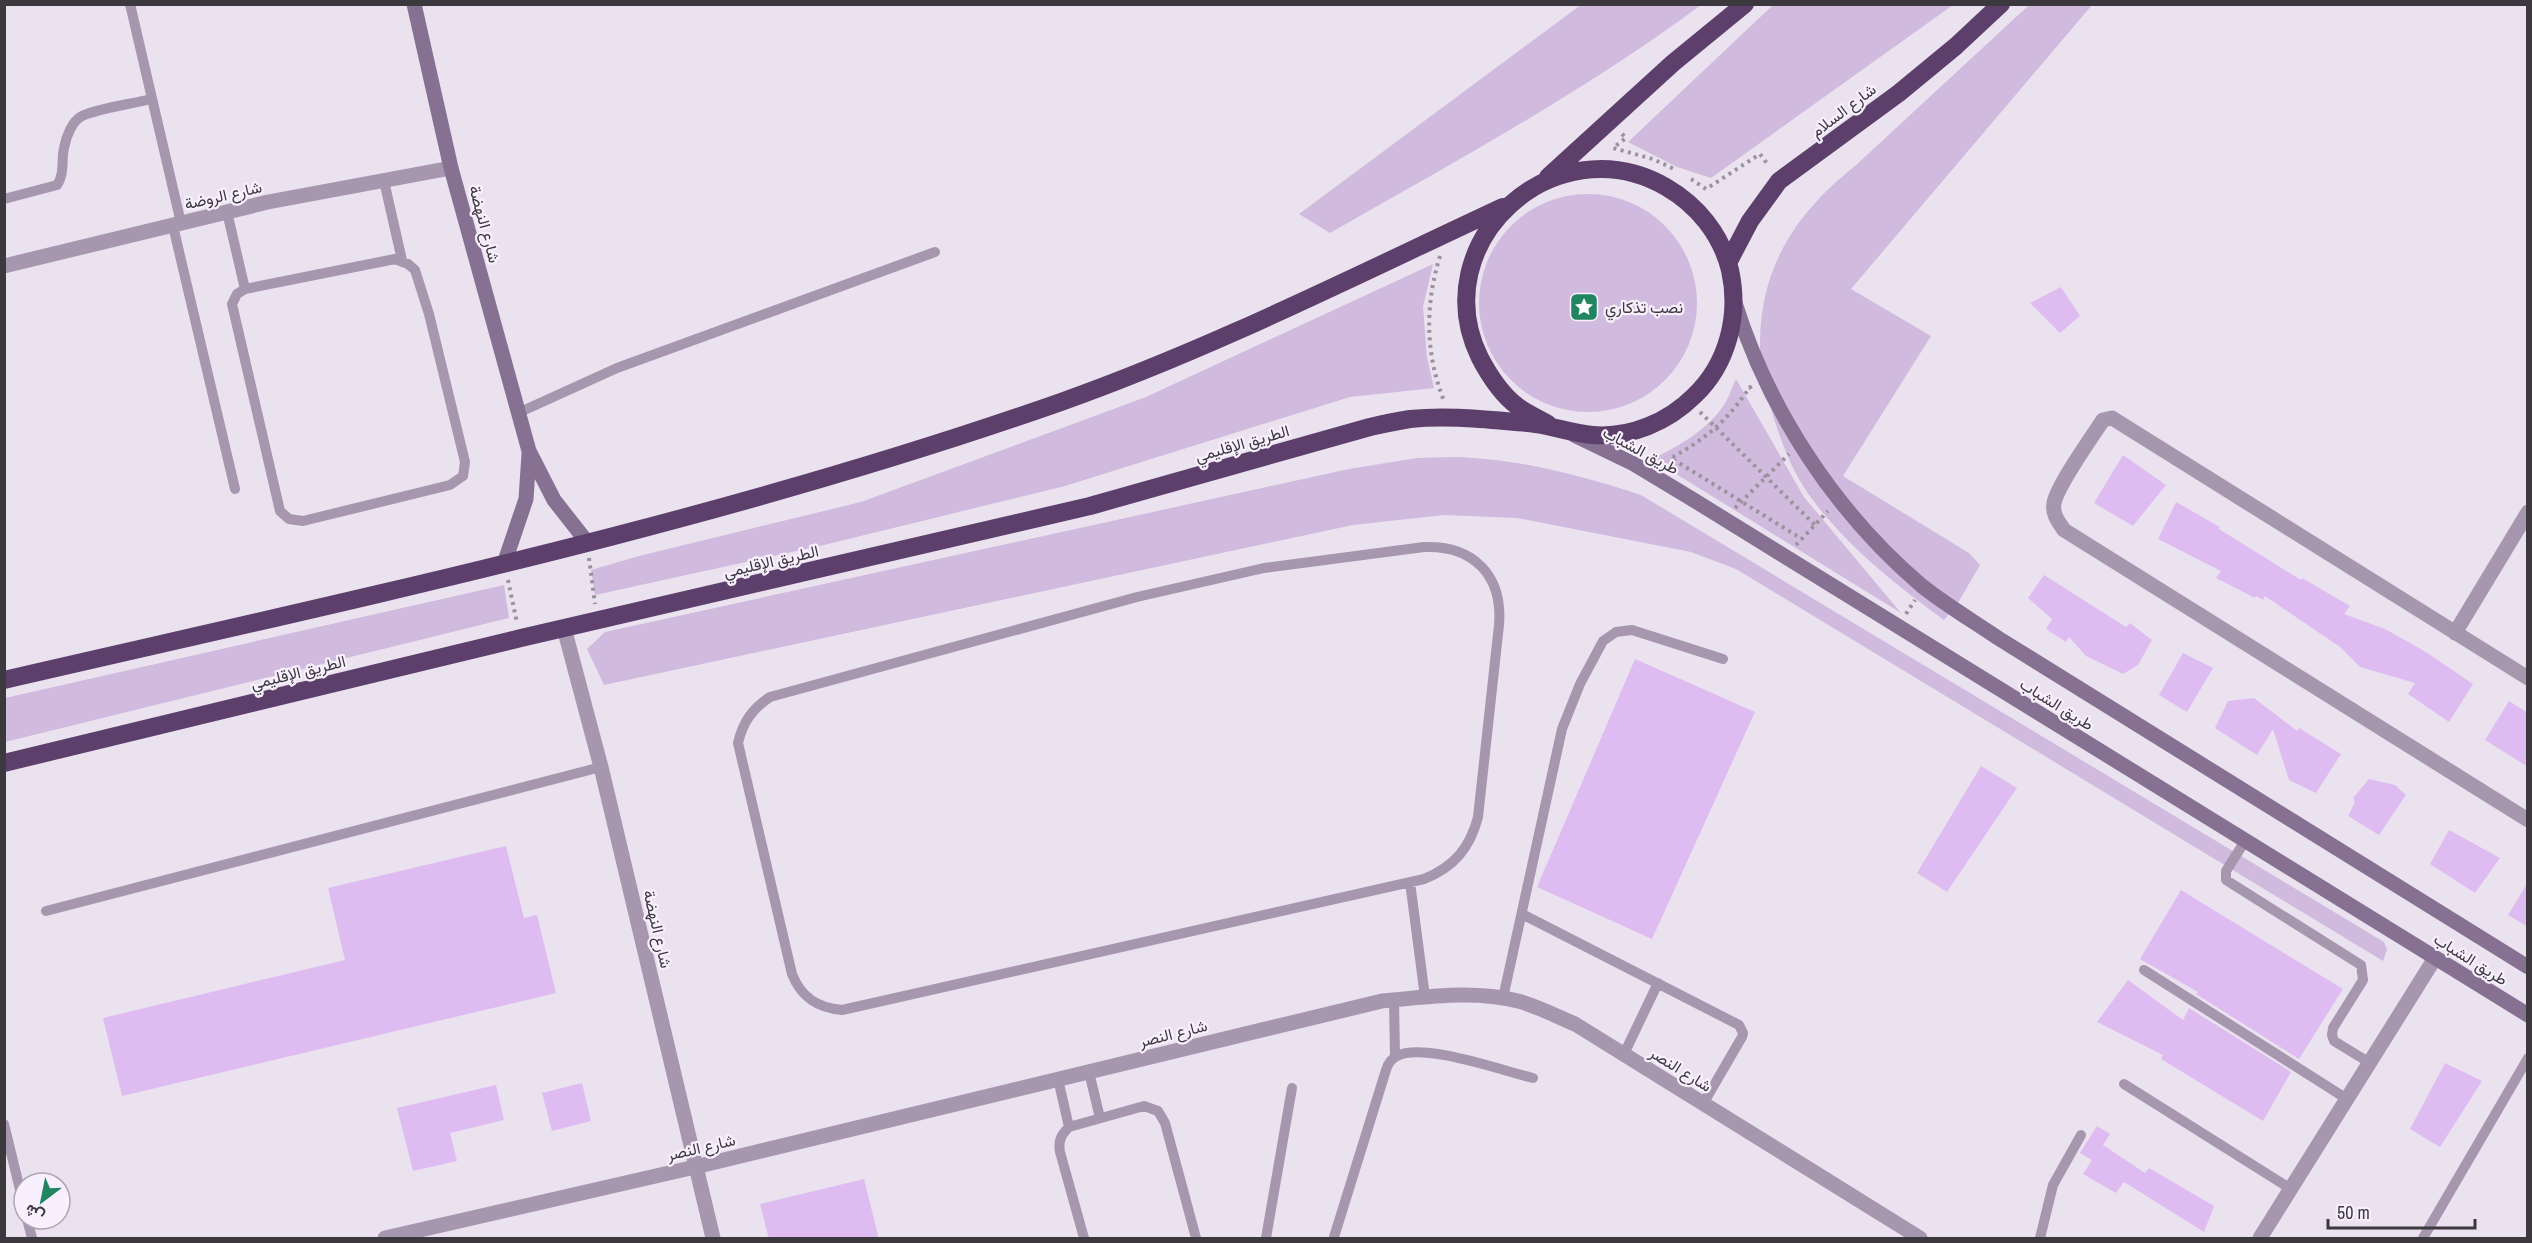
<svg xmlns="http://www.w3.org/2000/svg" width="2532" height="1243" viewBox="0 0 2532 1243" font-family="'Archivo Narrow',Vazirmatn,sans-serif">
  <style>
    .green { fill: #d0bade }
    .building { fill: #debcf1 }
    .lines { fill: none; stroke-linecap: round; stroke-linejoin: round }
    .path { stroke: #99939c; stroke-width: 4; stroke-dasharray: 3 4.5; stroke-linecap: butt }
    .lane { stroke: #a697ae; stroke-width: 10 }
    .street { stroke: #a697ae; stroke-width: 15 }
    .secondary { stroke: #867192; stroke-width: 15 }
    .highway { stroke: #5d3f6c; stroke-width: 18 }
    .labels { text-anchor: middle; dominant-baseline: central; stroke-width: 4.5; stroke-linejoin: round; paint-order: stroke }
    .street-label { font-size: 16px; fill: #3c393e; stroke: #f8f0fe }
    .poi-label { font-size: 16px; fill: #3c393e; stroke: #f8f0fe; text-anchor: start }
  </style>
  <rect width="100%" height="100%" fill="#ebe2f0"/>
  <path class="green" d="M 1582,4 L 1701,5 C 1585,91 1456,161 1330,233 L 1299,214 Z
    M 1774,4 L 1953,5 L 1711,178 L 1677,167 L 1628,142 Z
    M 2029,5 L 2092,5 L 1851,289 L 1931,336 L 1843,476 L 1969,553 L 1980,565 L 1959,601 L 1944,620 C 1899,587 1854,552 1819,508 C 1795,478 1786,455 1774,419 C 1770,405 1764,390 1760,376 C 1758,366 1760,354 1760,344 C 1760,267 1796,213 1855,166 Z
    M1479 303a109 109 0 1 1 218 0a109 109 0 1 1-218 0Z
    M 1433,264 L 1423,307 L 1427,357 L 1434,388 L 1350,397 L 1065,486 L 824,545 L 595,595 L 591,570 L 639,556 L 861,502 L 1146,397 Z
    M 1736,379 L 1804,497 L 1901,613 L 1652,459 C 1677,447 1704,432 1721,409 C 1728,401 1731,389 1736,379 Z
    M 1417,458 C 1435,458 1454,456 1473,458 C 1531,462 1586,477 1641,495 L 2384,942 L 2387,950 L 2383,961 L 1736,569 L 1691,552 L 1517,518 L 1444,515 L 1353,525 L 604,685 L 587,649 L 605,632 L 1349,469 Z
    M 504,585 L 509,618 L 5,742 L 5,698 Z"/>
  <path class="building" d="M 2061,287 L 2080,316 L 2060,333 L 2030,303 Z
    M 2123,455 L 2166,485 L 2133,526 L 2094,503 Z
    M 2176,502 L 2220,527 L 2219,529 L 2301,580 L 2302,578 L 2350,606 L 2344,614 L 2385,629 L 2426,652 L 2473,684 L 2449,722 L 2408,694 L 2415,683 L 2360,667 L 2340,647 L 2265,596 L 2263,600 L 2256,596 L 2255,598 L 2216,578 L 2221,571 L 2158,539 Z
    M 2044,575 L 2126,627 L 2130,623 L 2152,640 L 2138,665 L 2123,674 L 2086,656 L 2069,637 L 2066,642 L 2046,629 L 2052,619 L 2028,598 Z
    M 2183,653 L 2213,668 L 2187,712 L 2159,695 Z
    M 1635,659 L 1755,712 L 1652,939 L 1537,887 Z
    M 2254,698 L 2297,731 L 2299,728 L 2341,754 L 2316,793 L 2289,780 L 2273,729 L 2257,755 L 2215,728 L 2228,701 Z
    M 2509,701 L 2528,713 L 2528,767 L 2485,740 Z
    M 1981,766 L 2017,788 L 1947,892 L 1917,873 Z
    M 2369,779 L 2395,785 L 2406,795 L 2379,835 L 2348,816 L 2355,802 L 2353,798 Z
    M 2449,830 L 2500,858 L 2475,893 L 2430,864 Z
    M 506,846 L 524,918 L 537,915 L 556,993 L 122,1096 L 103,1018 L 345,960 L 328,888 Z
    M 2528,882 L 2528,927 L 2508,915 Z
    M 2181,890 L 2343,989 L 2299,1059 L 2196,994 L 2198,992 L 2140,959 Z
    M 2128,980 L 2183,1020 L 2189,1008 L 2291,1072 L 2263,1121 L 2161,1059 L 2163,1055 L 2097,1022 Z
    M 2445,1063 L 2482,1081 L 2440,1147 L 2410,1129 Z
    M 582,1083 L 591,1121 L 552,1131 L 542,1093 Z
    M 496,1085 L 504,1120 L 450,1133 L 457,1161 L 413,1171 L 397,1108 Z
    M 2097,1126 L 2110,1134 L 2103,1145 L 2145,1173 L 2149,1168 L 2214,1206 L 2204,1232 L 2124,1182 L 2116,1193 L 2083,1174 L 2092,1160 L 2080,1153 Z
    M 864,1179 L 879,1239 L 769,1239 L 760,1204 Z"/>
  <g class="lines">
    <path class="path" d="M 1622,134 L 1626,138 L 1613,148 L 1653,159 L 1674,169
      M 1691,179 L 1706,189 L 1760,154 L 1769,166
      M 1440,256 C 1425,305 1425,353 1444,401
      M 1751,389 L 1750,387 C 1727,421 1707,438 1671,458 L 1802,539
      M 1700,412 L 1815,525
      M 1735,508 L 1789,454
      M 1796,545 L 1828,511
      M 589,558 L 595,604
      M 508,580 L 517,623
      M 1906,614 L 1915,600"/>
    <path class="lane" d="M 130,4 L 181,223
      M 384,181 L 402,260
      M 4,199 L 57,185 C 65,174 61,160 64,148 C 66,137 72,121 82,116 C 99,108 132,104 151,99
      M 227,212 L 245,289
      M 173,226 L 235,489
      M 395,259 L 408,264 L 415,270 L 429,314 L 465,462 L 463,476 L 450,485 L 303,521 L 289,519 L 280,511 L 232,304 L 237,294 L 245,289 Z
      M 518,413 L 617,368 L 935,252
      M 1424,547 C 1474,545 1503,576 1499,625 L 1478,817 C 1470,848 1454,867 1424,879 L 842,1010 C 817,1008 801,997 792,974 L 738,743 C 743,722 752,709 770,697 L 1137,597 L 1264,568 Z
      M 2245,841 L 2226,871 L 2226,880 L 2361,965 L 2363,980 L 2333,1028 L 2332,1035 L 2334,1041 L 2370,1063
      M 1410,882 L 1425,997
      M 46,911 L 601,767
      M 1522,914 L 1739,1025 L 1743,1033 L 1742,1037 L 1703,1104
      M 2144,970 L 2347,1099
      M 1503,998 L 1562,729 L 1580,684 L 1603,641 L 1616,632 L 1632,630 L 1723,659
      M 1394,1000 L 1395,1056
      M 1624,1054 L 1658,983
      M 1089,1072 L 1100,1118
      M 1058,1079 L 1069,1127
      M 2124,1084 L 2291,1189
      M 4,1124 L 24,1206
      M 27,1219 L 32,1238
      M 1334,1237 L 1386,1070 C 1388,1063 1391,1059 1397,1056 C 1423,1042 1503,1071 1533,1078
      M 1084,1238 L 1060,1152 C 1058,1141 1061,1135 1069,1127 L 1144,1106 L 1158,1111 L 1165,1123 L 1196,1238
      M 1266,1238 L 1292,1088
      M 2040,1238 L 2053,1185 L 2081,1135
      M 2423,1238 L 2528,1058"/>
    <path class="street" d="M 4,266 L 268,202 L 451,168
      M 564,628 L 601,767 L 713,1238
      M 2455,633 L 2528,512
      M 2528,678 L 2112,418 L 2103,420 C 2091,438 2057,486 2054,503 C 2052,514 2058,521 2064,530 L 2528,820
      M 385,1238 L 695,1167 L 1382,1001 C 1428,997 1473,990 1518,1001 C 1537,1006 1556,1016 1575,1024 L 1920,1238
      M 2260,1238 L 2435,958"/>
    <path class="secondary" d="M 414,4 L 451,168 L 529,451 L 554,500 L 587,542
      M 1735,303 C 1769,411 1835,512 1922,586 C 1946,605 1973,621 1998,638 L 2528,967
      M 1574,435 L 1634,464 L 1692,499 L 2528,1015
      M 504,564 L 526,499 L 529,454"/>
    <path class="highway" d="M 1548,177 L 1673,63 L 1745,4
      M 1728,263 L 1750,221 L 1779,181 L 1899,93 L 1956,46 L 2001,4
      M 4,680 C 359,598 717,523 1061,402 C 1213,348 1357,275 1503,207
      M 4,763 L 521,638 L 1090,506 L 1370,427 C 1383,424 1397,421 1410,419 C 1449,415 1489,420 1528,423 C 1550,425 1570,433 1593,435 C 1630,438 1668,422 1694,396 C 1728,364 1740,315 1730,270 C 1721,234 1697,205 1666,187 C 1555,123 1423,242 1480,358 C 1489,375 1501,394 1517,406 C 1526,413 1538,418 1548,424"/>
  </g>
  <defs>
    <g id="sight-square" transform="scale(1.5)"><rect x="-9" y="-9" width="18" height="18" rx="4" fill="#218560" stroke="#f8f0fe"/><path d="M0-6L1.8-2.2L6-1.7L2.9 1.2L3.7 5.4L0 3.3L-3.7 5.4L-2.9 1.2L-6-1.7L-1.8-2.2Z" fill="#fff"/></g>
  </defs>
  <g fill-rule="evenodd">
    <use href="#sight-square" x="1584" y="307"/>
  </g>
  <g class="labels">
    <g class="street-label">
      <text transform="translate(1843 110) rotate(-37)">شارع السلام</text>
      <text transform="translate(223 195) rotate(-13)">شارع الروضة</text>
      <text transform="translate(485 224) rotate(75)">شارع النهضة</text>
      <text transform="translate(1242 443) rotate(-16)">الطريق الإقليمي</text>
      <text transform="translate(1641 450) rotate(28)">طريق الشباب</text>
      <text transform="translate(771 561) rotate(-13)">الطريق الإقليمي</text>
      <text transform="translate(298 672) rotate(-14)">الطريق الإقليمي</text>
      <text transform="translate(2057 704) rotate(32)">طريق الشباب</text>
      <text transform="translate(658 929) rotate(77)">شارع النهضة</text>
      <text transform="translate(2471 959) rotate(32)">طريق الشباب</text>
      <text transform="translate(1173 1033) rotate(-14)">شارع النصر</text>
      <text transform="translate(1681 1069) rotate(32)">شارع النصر</text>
      <text transform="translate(701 1147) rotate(-13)">شارع النصر</text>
    </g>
    <g class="poi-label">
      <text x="1605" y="307">نصب تذكاري</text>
    </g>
  </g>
  <rect width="2532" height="1243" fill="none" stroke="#3c393e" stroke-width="12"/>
  <g transform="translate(42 1201) rotate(212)"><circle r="28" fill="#f8f0fe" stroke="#ada7b1" stroke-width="1.5"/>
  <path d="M0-4.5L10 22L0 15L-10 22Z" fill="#218560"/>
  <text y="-9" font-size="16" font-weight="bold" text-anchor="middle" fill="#3c393e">ش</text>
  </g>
  <path d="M2328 1219v9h147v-9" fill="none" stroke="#3c393e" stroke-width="3"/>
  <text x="2337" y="1219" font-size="18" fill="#3c393e" stroke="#f8f0fe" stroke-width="4.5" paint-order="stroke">50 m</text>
</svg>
